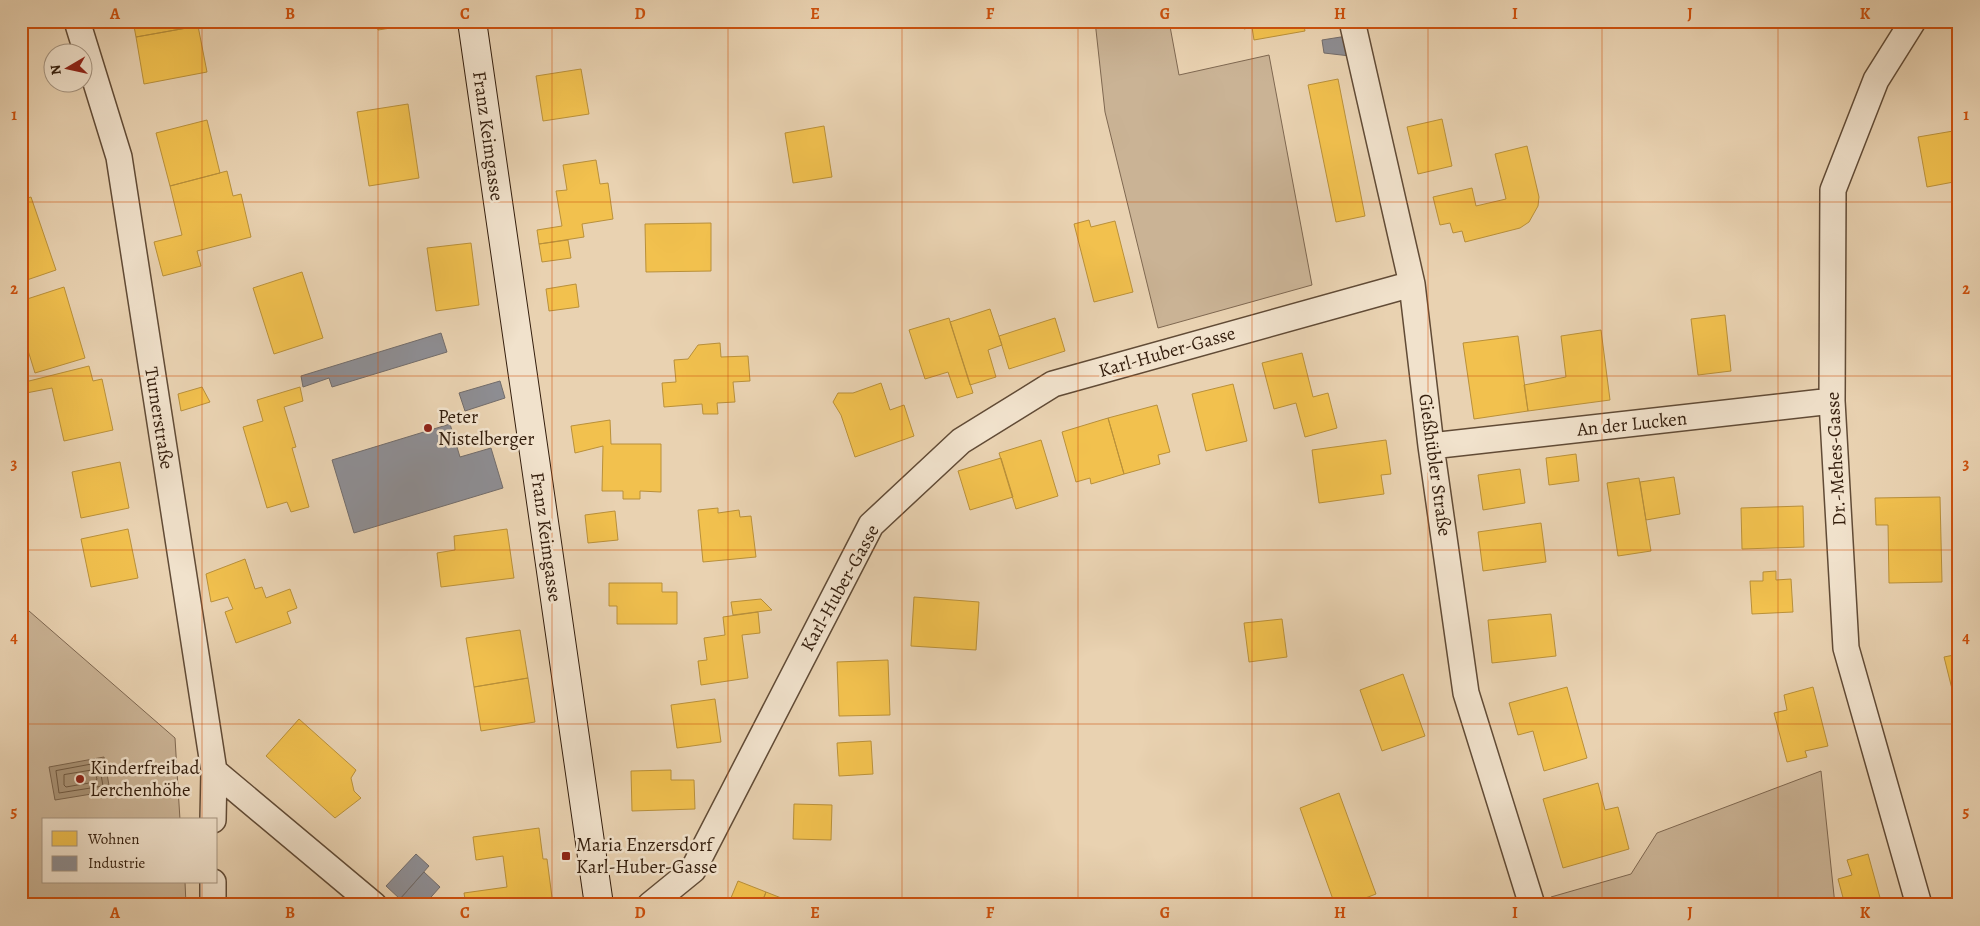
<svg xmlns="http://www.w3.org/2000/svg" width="1980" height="926" viewBox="0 0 1980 926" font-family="Alegreya,serif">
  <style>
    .green { fill: #cab395; stroke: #7f6851 }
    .water { fill: #ab9579; stroke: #7b654e }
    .homes { fill: #f2c14e; stroke: #b9903a }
    .industry { fill: #8d8d92; stroke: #726c6a }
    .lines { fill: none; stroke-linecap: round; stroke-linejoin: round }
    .shore { stroke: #705a43; stroke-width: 1 }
    .street-casing { stroke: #614b36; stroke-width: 28 }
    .secondary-casing { stroke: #341e0d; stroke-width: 30 }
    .street { stroke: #f1e2cc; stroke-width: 25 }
    .secondary { stroke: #f1e2cc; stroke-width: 28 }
    .grid { fill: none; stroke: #cd500c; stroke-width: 1; stroke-opacity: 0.55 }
    .poi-dot { fill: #8f2418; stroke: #f1e2cc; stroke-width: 2 }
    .labels { text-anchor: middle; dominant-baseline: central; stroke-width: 5; stroke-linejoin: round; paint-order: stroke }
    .street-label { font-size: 19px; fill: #341e0d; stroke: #f1e2cc }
    .poi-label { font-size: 19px; fill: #341e0d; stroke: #f1e2cc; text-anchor: start }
    .neatline { fill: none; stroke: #cd500c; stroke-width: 2 }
    .grid-label { font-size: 16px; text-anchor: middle; font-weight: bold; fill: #cd500c }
  </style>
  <rect width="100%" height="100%" fill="#e9d2b1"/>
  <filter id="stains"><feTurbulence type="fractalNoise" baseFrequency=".004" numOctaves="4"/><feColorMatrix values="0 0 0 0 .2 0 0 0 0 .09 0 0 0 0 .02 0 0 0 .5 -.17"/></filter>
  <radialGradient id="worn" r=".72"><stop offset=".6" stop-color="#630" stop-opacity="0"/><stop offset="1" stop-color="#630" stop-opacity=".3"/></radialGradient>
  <path class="green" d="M 1095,21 L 1169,21 L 1179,75 L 1269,55 L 1312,285 L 1158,328 L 1105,112 Z
    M 21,604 L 175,738 L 180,820 L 44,820 L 44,882 L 185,882 L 186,905 L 21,905 Z
    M 1821,771 L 1835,905 L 1552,905 L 1551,897 L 1631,874 L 1657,833 Z"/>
  <path class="water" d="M 104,757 L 110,791 L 55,800 L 49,767 Z"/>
  <path class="homes" d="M 133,21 L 197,21 L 198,26 L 136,37 Z
    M 377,21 L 396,21 L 397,27 L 378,30 Z
    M 1243,21 L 1303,21 L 1305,31 L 1254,40 L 1252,27 L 1244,29 Z
    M 198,26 L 207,72 L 144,84 L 136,37 Z
    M 581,69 L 589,114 L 543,121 L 536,76 Z
    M 1338,79 L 1365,216 L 1336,222 L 1308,85 Z
    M 408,104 L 419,178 L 369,186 L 357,112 Z
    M 1442,119 L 1452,166 L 1418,174 L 1407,127 Z
    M 207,120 L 220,173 L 170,186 L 156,133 Z
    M 824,126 L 832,177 L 793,183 L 785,133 Z
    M 1959,130 L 1959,181 L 1927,187 L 1918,137 Z
    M 1527,146 L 1539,197 L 1538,206 L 1529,222 L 1520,228 L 1465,242 L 1462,231 L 1453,233 L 1450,223 L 1440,225 L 1433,197 L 1472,188 L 1476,206 L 1506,199 L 1495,154 Z
    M 596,160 L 600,184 L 608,183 L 613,219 L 582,224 L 584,237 L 539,244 L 537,230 L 562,226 L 556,191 L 567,190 L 563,165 Z
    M 227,171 L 233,196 L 241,194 L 251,237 L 197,251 L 201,266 L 163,276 L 154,242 L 182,235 L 170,186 Z
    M 31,197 L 56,270 L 21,282 L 21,200 Z
    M 1089,220 L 1091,227 L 1115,221 L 1133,292 L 1094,302 L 1074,224 Z
    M 711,223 L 711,271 L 646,272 L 645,224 Z
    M 568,240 L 571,258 L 542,262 L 539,244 Z
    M 471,243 L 479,305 L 436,311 L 427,248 Z
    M 302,272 L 323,338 L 274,354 L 253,288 Z
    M 576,284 L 579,307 L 549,311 L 546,289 Z
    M 64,287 L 85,358 L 35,373 L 21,328 L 21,301 Z
    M 990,309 L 1002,345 L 988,350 L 996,377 L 970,385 L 950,322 Z
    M 1725,315 L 1731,371 L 1698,375 L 1691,319 Z
    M 949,318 L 973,393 L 957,398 L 948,372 L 925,379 L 909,330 Z
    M 1055,318 L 1065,351 L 1009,369 L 999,336 Z
    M 1601,330 L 1610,400 L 1528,411 L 1524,385 L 1566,377 L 1561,336 Z
    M 1518,336 L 1528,411 L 1474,419 L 1463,343 Z
    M 720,343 L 721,357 L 748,356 L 750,381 L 733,382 L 735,402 L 717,403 L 718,414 L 703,414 L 702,404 L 664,407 L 662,383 L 676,382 L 674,360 L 688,359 L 698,345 Z
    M 1302,353 L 1313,397 L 1328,393 L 1337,428 L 1305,437 L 1296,403 L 1274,409 L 1262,363 Z
    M 89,366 L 93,381 L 102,379 L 113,430 L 64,441 L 52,388 L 21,394 L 21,383 Z
    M 881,383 L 890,410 L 904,405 L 914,436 L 855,457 L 841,415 L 833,402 L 838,393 L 853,393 Z
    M 1233,384 L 1247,441 L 1206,451 L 1192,394 Z
    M 202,387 L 210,402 L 181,411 L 178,394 Z
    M 300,387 L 303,401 L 284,407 L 296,447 L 292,448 L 309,507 L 291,512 L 287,502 L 267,508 L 243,427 L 263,421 L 257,400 Z
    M 1157,405 L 1170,452 L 1158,455 L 1160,464 L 1124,474 L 1108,418 Z
    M 1108,418 L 1124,474 L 1091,484 L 1090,478 L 1076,482 L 1062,432 Z
    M 610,420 L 611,444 L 661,444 L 661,492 L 640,491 L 640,499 L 623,499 L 623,491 L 602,491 L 603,446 L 575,453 L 571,426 Z
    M 1041,440 L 1058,496 L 1016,509 L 999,453 Z
    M 1386,440 L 1391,474 L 1381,475 L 1384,494 L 1319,503 L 1312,450 Z
    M 1576,454 L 1579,481 L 1549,485 L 1546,458 Z
    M 1001,458 L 1013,497 L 970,510 L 958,471 Z
    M 120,462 L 129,508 L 81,518 L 72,472 Z
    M 1520,469 L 1525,503 L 1483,510 L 1478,475 Z
    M 1674,477 L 1680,514 L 1646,520 L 1640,482 Z
    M 1639,478 L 1651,551 L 1618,556 L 1607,483 Z
    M 1940,497 L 1942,582 L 1889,583 L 1888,525 L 1876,525 L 1875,498 Z
    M 1803,506 L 1804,547 L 1742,549 L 1741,508 Z
    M 718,508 L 718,513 L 739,510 L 740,517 L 751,516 L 756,557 L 703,562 L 698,510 Z
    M 615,511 L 618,540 L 588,543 L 585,515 Z
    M 1541,523 L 1546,562 L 1483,571 L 1478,532 Z
    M 128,529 L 138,578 L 91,587 L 81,539 Z
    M 507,529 L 514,578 L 441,587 L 437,553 L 455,550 L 454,536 Z
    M 245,559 L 255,589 L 262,587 L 266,598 L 290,589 L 297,608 L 287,612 L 291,623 L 236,643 L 225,612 L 233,609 L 228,597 L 211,602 L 206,574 Z
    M 1776,571 L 1776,580 L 1791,579 L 1793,612 L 1752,614 L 1750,581 L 1763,581 L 1763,572 Z
    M 609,583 L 662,583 L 662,592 L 677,592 L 677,624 L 617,624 L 617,606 L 609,606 Z
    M 914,597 L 979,602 L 976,650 L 911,646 Z
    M 761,599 L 772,610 L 733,615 L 731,602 Z
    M 758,612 L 760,633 L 742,635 L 748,678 L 701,685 L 698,661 L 707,660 L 704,638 L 725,635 L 723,617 Z
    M 1551,614 L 1556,656 L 1492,663 L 1488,620 Z
    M 1282,619 L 1287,657 L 1249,662 L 1244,623 Z
    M 520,630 L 528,678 L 474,687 L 466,638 Z
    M 1959,654 L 1959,717 L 1944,657 Z
    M 888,660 L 890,715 L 839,716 L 837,662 Z
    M 1403,674 L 1425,736 L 1382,751 L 1360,690 Z
    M 528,678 L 535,722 L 481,731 L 474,687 Z
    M 1567,687 L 1587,758 L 1544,771 L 1533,731 L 1518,735 L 1509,703 Z
    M 1813,687 L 1828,746 L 1805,751 L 1807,757 L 1787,762 L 1774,713 L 1787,710 L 1784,695 Z
    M 715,699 L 721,742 L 677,748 L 671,705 Z
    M 299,719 L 356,770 L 351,778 L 354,791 L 361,798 L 335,818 L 266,756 Z
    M 871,741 L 873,774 L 839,776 L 837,743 Z
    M 671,770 L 671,780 L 694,780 L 695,809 L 632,811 L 631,771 Z
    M 1598,783 L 1605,810 L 1618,807 L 1629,849 L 1563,868 L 1543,799 Z
    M 1339,793 L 1376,894 L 1347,905 L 1335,905 L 1300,808 Z
    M 1959,796 L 1959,829 L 1952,800 Z
    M 794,804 L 832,805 L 831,840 L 793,839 Z
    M 539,828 L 543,859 L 547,859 L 553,905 L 466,905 L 464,893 L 507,887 L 503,856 L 476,860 L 473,837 Z
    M 1868,854 L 1882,905 L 1845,905 L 1838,879 L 1852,875 L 1847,860 Z
    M 738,881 L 766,892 L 761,905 L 728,905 Z
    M 766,892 L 794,903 L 793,905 L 761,905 Z"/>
  <path class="industry" d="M 1347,36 L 1350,56 L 1324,53 L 1322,40 Z
    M 441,333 L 447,352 L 332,387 L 329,378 L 303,387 L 301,376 Z
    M 500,381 L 505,398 L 465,411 L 459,393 Z
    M 450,424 L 460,457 L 491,448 L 503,488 L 354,533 L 332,460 Z
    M 416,854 L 429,866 L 400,899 L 386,886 Z
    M 424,872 L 440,887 L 424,905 L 410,905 L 400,899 Z"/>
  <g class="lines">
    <path class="shore" d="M 99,763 L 103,786 L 59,793 L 56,771 Z
      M 94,770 L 97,779 L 95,782 L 66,787 L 64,785 L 64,775 Z"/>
    <g class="street-casing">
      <path id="street" d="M 77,21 L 119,157 L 214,771 L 213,820
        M 1352,21 L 1412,284 L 1431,446 L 1466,693 L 1532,905
        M 1913,21 L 1876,80 L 1833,190 L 1832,401 L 1846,648 L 1919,905
        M 1431,446 L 1832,401
        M 214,771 L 374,905
        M 213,905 L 213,882
        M 650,905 L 693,870 L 871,525 L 961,441 L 1053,384 L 1412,284"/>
    </g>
    <g class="secondary-casing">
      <path id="secondary" d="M 472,21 L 599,905"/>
    </g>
    <use href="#street" class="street"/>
    <use href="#secondary" class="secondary"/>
  </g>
  <path class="grid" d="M 202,21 L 202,820M 378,21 L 378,905M 552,21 L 552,905M 728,21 L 728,905M 902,21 L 902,905M 1078,21 L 1078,905M 1252,21 L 1252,905M 1428,21 L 1428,905M 1602,21 L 1602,905M 1778,21 L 1778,905M 21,202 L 1959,202M 21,376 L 1959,376M 21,550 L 1959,550M 21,724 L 1959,724M 202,882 L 202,905"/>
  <g class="poi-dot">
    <circle cx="428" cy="428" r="5"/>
    <circle cx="80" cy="779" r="5"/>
    <rect x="561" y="851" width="10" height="10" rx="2.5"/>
  </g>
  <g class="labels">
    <g class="street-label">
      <text transform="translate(488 136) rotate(82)">Franz Keimgasse</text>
      <text transform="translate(1167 352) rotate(-16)">Karl-Huber-Gasse</text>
      <text transform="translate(159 418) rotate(81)">Turnerstraße</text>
      <text transform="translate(1632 424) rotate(-6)">An der Lucken</text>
      <text transform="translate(1836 459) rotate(-93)">Dr.-Mehes-Gasse</text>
      <text transform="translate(1435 465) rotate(82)">Gießhübler Straße</text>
      <text transform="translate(546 537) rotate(82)">Franz Keimgasse</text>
      <text transform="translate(840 588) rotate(-61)">Karl-Huber-Gasse</text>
    </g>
    <g class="poi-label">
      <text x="438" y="417">Peter<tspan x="438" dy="22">Nistelberger</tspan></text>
      <text x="90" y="768">Kinderfreibad<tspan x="90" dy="22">Lerchenhöhe</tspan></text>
      <text x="576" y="845">Maria Enzersdorf<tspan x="576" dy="22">Karl-Huber-Gasse</tspan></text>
    </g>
  </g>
  <rect width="1980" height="926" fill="none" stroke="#e9d2b1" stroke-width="55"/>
  <rect x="42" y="818" width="175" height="65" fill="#f1e2cc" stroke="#a59480"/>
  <rect x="52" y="831" width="25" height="15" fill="#f2c14e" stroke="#a59480"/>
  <text x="88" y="844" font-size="15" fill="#341e0d">Wohnen</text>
  <rect x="52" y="856" width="25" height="15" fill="#8d8d92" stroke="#a59480"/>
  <text x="88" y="868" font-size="15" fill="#341e0d">Industrie</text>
  <g transform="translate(68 68) rotate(261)"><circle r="24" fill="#f1e2cc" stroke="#a59480"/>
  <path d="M0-4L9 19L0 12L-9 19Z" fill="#8f2418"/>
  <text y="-8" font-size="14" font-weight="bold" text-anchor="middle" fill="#341e0d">N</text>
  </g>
  <rect x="28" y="28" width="1924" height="870" class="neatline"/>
  <g class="grid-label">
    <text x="115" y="19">A</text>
    <text x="290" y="19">B</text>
    <text x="465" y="19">C</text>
    <text x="640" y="19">D</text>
    <text x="815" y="19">E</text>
    <text x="990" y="19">F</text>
    <text x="1165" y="19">G</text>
    <text x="1340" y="19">H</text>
    <text x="1515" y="19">I</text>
    <text x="1690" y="19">J</text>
    <text x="1865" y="19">K</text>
    <text x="14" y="120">1</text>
    <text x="1966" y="120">1</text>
    <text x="14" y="294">2</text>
    <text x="1966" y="294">2</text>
    <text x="14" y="469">3</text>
    <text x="1966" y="469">3</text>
    <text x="14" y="643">4</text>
    <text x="1966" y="643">4</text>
    <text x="14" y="817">5</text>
    <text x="1966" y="817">5</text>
    <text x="115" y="918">A</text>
    <text x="290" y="918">B</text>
    <text x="465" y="918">C</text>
    <text x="640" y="918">D</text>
    <text x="815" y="918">E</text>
    <text x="990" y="918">F</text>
    <text x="1165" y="918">G</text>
    <text x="1340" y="918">H</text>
    <text x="1515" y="918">I</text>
    <text x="1690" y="918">J</text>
    <text x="1865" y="918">K</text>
  </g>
  <rect width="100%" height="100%" filter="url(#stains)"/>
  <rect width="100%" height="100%" fill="url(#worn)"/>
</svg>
